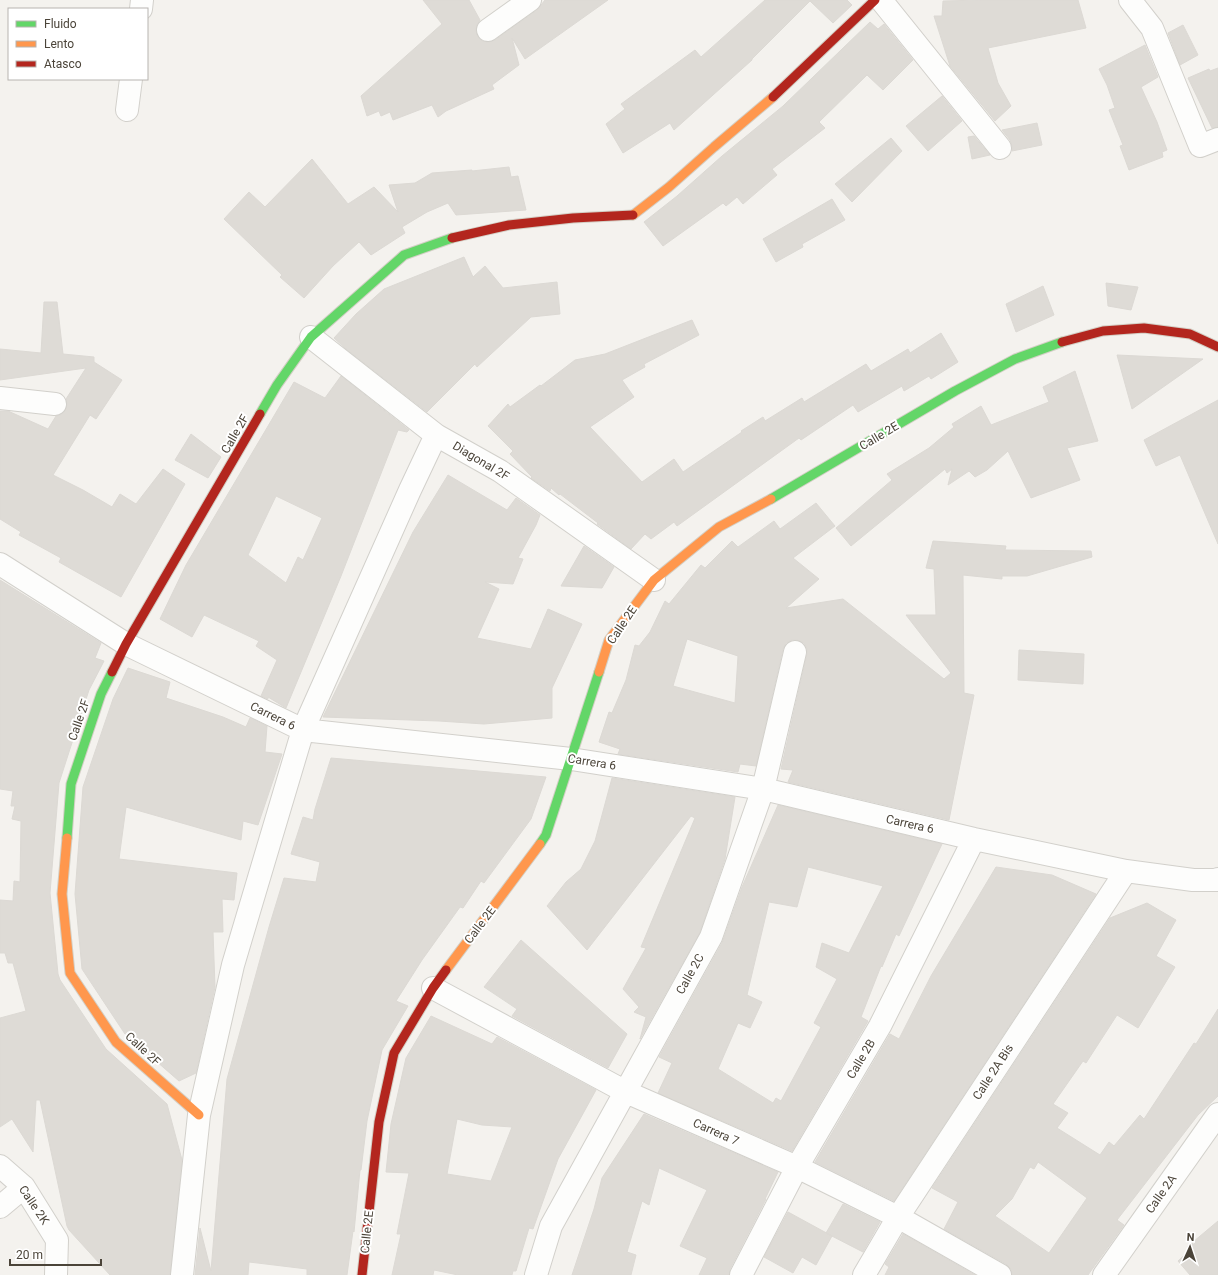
<svg xmlns="http://www.w3.org/2000/svg" width="1218" height="1275" viewBox="0 0 1218 1275" font-family="Roboto,sans-serif">
  <style>
    .building { fill: #dedbd6; stroke: #dcd9d4; fill-rule: evenodd }
    .lines { fill: none; stroke-linecap: round; stroke-linejoin: round }
    .street-casing { stroke: #d2d0cb; stroke-width: 24 }
    .fast-casing { stroke: #d3cfc5; stroke-width: 11 }
    .slow-casing { stroke: #d3cfc5; stroke-width: 11 }
    .jam-casing { stroke: #d3cfc5; stroke-width: 11 }
    .street { stroke: #fdfdfc; stroke-width: 22 }
    .fast { stroke: #63d668; stroke-width: 9 }
    .slow { stroke: #ff974d; stroke-width: 9 }
    .jam { stroke: #b3261e; stroke-width: 9 }
    .labels { text-anchor: middle; dominant-baseline: central; stroke-width: 4; stroke-linejoin: round; paint-order: stroke }
    .street-label { font-size: 12px; fill: #4b4439; stroke: #fff }
  </style>
  <rect width="100%" height="100%" fill="#f4f2ee"/>
  <path class="building" d="M 423,0 L 469,0 L 480,20 L 477,25 L 476,31 L 478,37 L 482,41 L 489,42 L 495,40 L 537,10 L 545,0 L 608,0 L 525,59 L 512,38 L 519,65 L 492,85 L 494,89 L 446,111 L 438,117 L 432,105 L 393,120 L 390,112 L 381,116 L 379,111 L 367,116 L 361,96 L 442,24 Z
    M 765,0 L 847,0 L 852,5 L 833,23 L 810,1 L 752,59 L 752,60 L 674,130 L 670,123 L 623,153 L 606,124 L 625,109 L 621,104 L 695,50 L 701,57 Z
    M 981,0 L 1078,0 L 1086,28 L 988,48 L 998,83 L 1011,106 L 995,121 L 950,66 L 934,16 L 942,16 L 943,1 Z
    M 870,22 L 878,29 L 884,24 L 913,60 L 883,90 L 867,75 L 819,122 L 825,128 L 772,169 L 777,175 L 743,204 L 737,197 L 726,206 L 723,203 L 663,246 L 644,222 L 677,196 L 722,156 L 783,106 Z
    M 1183,25 L 1198,55 L 1180,65 L 1168,33 Z
    M 1145,45 L 1158,77 L 1141,87 L 1157,122 L 1167,150 L 1162,152 L 1163,157 L 1129,170 L 1120,146 L 1123,145 L 1109,110 L 1115,108 L 1107,85 L 1099,69 Z
    M 1218,68 L 1218,127 L 1212,128 L 1188,78 L 1209,69 L 1210,71 Z
    M 942,96 L 962,121 L 928,151 L 906,126 Z
    M 1037,123 L 1042,145 L 1012,151 L 1012,146 L 1010,140 L 1002,130 Z
    M 974,136 L 990,155 L 972,159 L 968,137 Z
    M 891,138 L 902,151 L 852,202 L 835,184 Z
    M 312,159 L 348,204 L 374,187 L 398,212 L 389,185 L 415,183 L 432,173 L 472,170 L 472,171 L 509,167 L 511,177 L 518,176 L 526,210 L 456,215 L 448,203 L 427,212 L 402,227 L 405,233 L 371,255 L 359,242 L 333,266 L 304,298 L 280,277 L 282,275 L 224,219 L 249,192 L 265,207 Z
    M 832,199 L 845,220 L 802,244 L 803,247 L 776,262 L 763,239 Z
    M 464,257 L 473,277 L 485,266 L 503,288 L 557,282 L 560,314 L 531,317 L 477,367 L 475,364 L 427,412 L 346,349 L 334,338 L 356,314 L 384,289 Z
    M 1106,283 L 1138,287 L 1131,310 L 1108,306 Z
    M 1043,286 L 1054,315 L 1016,332 L 1006,304 Z
    M 44,302 L 57,302 L 63,354 L 94,357 L 94,362 L 122,380 L 96,419 L 90,415 L 53,475 L 83,490 L 112,507 L 120,494 L 136,504 L 163,469 L 185,484 L 121,597 L 59,562 L 61,558 L 19,535 L 21,532 L 0,519 L 0,411 L 8,411 L 48,429 L 56,416 L 60,415 L 65,411 L 67,405 L 66,399 L 86,368 L 0,380 L 0,349 L 41,353 Z
    M 692,320 L 699,335 L 644,364 L 645,367 L 622,380 L 634,397 L 590,427 L 642,482 L 674,459 L 683,472 L 742,432 L 741,431 L 763,417 L 765,421 L 802,398 L 804,402 L 866,364 L 871,371 L 908,349 L 910,353 L 941,333 L 958,362 L 931,379 L 929,376 L 904,391 L 902,386 L 858,412 L 853,405 L 801,440 L 799,438 L 677,526 L 674,522 L 651,539 L 645,534 L 631,549 L 597,524 L 598,523 L 560,494 L 559,495 L 551,488 L 550,491 L 531,478 L 532,477 L 510,454 L 513,451 L 488,426 L 508,404 L 510,407 L 540,385 L 541,386 L 575,360 L 605,354 Z
    M 1117,355 L 1203,359 L 1132,409 Z
    M 1075,371 L 1098,441 L 1067,448 L 1080,480 L 1031,498 L 1008,451 L 987,470 L 975,477 L 969,471 L 948,485 L 952,469 L 947,473 L 945,469 L 851,546 L 836,528 L 892,480 L 887,474 L 929,448 L 954,427 L 952,424 L 981,406 L 991,425 L 1049,402 L 1043,387 Z
    M 341,376 L 409,430 L 407,432 L 398,430 L 341,576 L 286,708 L 268,697 L 268,699 L 261,696 L 277,660 L 256,646 L 259,641 L 204,615 L 192,637 L 160,619 L 186,565 L 294,382 L 325,398 ZM 276,496 L 322,518 L 303,560 L 298,557 L 286,583 L 248,555 Z
    M 1218,400 L 1218,544 L 1180,455 L 1156,466 L 1144,440 Z
    M 191,434 L 221,457 L 208,478 L 175,460 Z
    M 448,475 L 507,510 L 516,498 L 540,515 L 536,525 L 518,558 L 523,559 L 513,584 L 485,582 L 499,589 L 477,638 L 531,649 L 548,609 L 582,624 L 552,688 L 552,718 L 484,724 L 439,721 L 323,717 L 413,532 Z
    M 816,503 L 835,526 L 793,558 L 819,579 L 786,608 L 843,599 L 944,679 L 951,673 L 906,615 L 936,615 L 934,569 L 926,568 L 933,541 L 1006,546 L 1005,550 L 1091,551 L 1092,557 L 1027,576 L 1002,576 L 1002,579 L 963,575 L 964,693 L 974,695 L 949,820 L 788,782 L 793,770 L 781,769 L 807,654 L 807,649 L 804,643 L 797,640 L 792,640 L 786,643 L 783,649 L 756,766 L 740,764 L 738,772 L 618,754 L 620,749 L 599,742 L 609,712 L 612,713 L 626,680 L 635,645 L 639,646 L 650,632 L 665,601 L 669,604 L 701,565 L 705,568 L 732,541 L 738,547 L 774,521 L 780,529 ZM 687,639 L 738,656 L 735,703 L 673,686 Z
    M 584,546 L 614,567 L 602,588 L 561,586 Z
    M 0,580 L 101,643 L 95,658 L 104,661 L 89,690 L 59,783 L 50,893 L 58,974 L 60,980 L 106,1049 L 167,1104 L 182,1160 L 170,1275 L 110,1275 L 69,1230 L 67,1226 L 40,1100 L 36,1100 L 33,1152 L 12,1119 L 0,1127 L 0,1018 L 26,1011 L 13,963 L 8,963 L 5,953 L 0,953 L 0,900 L 13,901 L 14,881 L 20,882 L 21,821 L 12,819 L 15,806 L 11,806 L 13,791 L 0,789 Z
    M 1019,650 L 1084,654 L 1083,684 L 1018,680 Z
    M 128,668 L 170,682 L 166,698 L 223,717 L 246,727 L 250,718 L 267,726 L 265,752 L 282,754 L 258,825 L 243,821 L 241,840 L 126,807 L 119,859 L 237,873 L 234,900 L 222,899 L 223,932 L 213,932 L 215,987 L 196,1073 L 179,1081 L 125,1034 L 82,969 L 75,894 L 83,787 L 113,699 Z
    M 331,758 L 546,777 L 531,819 L 484,883 L 481,881 L 463,908 L 460,907 L 422,960 L 396,1001 L 408,1006 L 382,1050 L 367,1121 L 361,1170 L 360,1170 L 354,1232 L 353,1231 L 347,1275 L 307,1275 L 307,1269 L 249,1262 L 248,1275 L 195,1275 L 200,1228 L 211,1271 L 227,1079 L 269,927 L 284,878 L 316,882 L 320,862 L 291,854 L 303,817 L 313,820 L 315,809 Z
    M 612,778 L 735,797 L 725,859 L 700,932 L 640,1039 L 646,1017 L 634,1012 L 639,1007 L 623,989 L 646,948 L 641,947 L 695,818 L 691,816 L 587,950 L 547,906 L 566,882 L 581,869 L 595,841 Z
    M 778,805 L 942,844 L 899,936 L 896,934 L 882,967 L 881,966 L 861,1017 L 868,1021 L 792,1151 L 658,1093 L 672,1063 L 659,1057 L 722,943 L 742,887 ZM 808,867 L 883,886 L 849,953 L 822,943 L 816,967 L 837,979 L 814,1023 L 821,1027 L 781,1101 L 776,1098 L 773,1103 L 718,1069 L 738,1023 L 750,1028 L 762,1002 L 747,995 L 769,902 L 797,907 Z
    M 996,867 L 1052,875 L 1096,894 L 894,1201 L 815,1162 L 890,1034 L 899,1039 L 931,976 Z
    M 1147,903 L 1176,920 L 1156,956 L 1175,967 L 1138,1028 L 1117,1015 L 1086,1063 L 1083,1061 L 1053,1104 L 1068,1113 L 1057,1128 L 1100,1155 L 1109,1142 L 1114,1146 L 1140,1115 L 1144,1119 L 1194,1043 L 1196,1044 L 1218,1009 L 1218,1096 L 1198,1115 L 1117,1220 L 1124,1225 L 1088,1275 L 1012,1275 L 1011,1269 L 1006,1264 L 944,1229 L 958,1202 L 932,1188 L 1110,918 ZM 1038,1162 L 1087,1198 L 1049,1253 L 995,1216 L 1012,1199 L 1030,1167 L 1034,1169 Z
    M 521,940 L 627,1034 L 608,1068 L 512,1016 L 517,1009 L 484,987 Z
    M 431,1016 L 492,1044 L 497,1037 L 596,1090 L 558,1159 L 533,1229 L 529,1228 L 516,1271 L 513,1271 L 512,1275 L 458,1275 L 434,1270 L 433,1275 L 392,1275 L 401,1234 L 397,1234 L 409,1173 L 386,1172 L 391,1124 L 406,1058 ZM 457,1119 L 482,1125 L 512,1127 L 491,1181 L 447,1174 Z
    M 644,1114 L 778,1172 L 765,1199 L 766,1199 L 730,1269 L 729,1275 L 699,1275 L 707,1258 L 680,1246 L 707,1190 L 659,1168 L 649,1205 L 642,1201 L 627,1252 L 636,1255 L 631,1275 L 572,1275 L 594,1209 L 602,1178 Z
    M 843,1204 L 880,1222 L 863,1252 L 826,1233 Z
    M 788,1212 L 832,1236 L 816,1265 L 802,1257 L 793,1273 L 764,1257 Z
    M 1218,1221 L 1218,1275 L 1190,1275 L 1178,1261 L 1190,1250 L 1187,1247 Z
    M 903,1234 L 975,1275 L 885,1275 L 889,1267 L 885,1264 Z"/>
  <g class="lines">
    <g class="street-casing">
      <path id="street" d="M 881,0 L 1000,148
        M 1130,0 L 1152,28 L 1200,146 L 1218,139
        M 141,9 L 142,0
        M 488,30 L 530,0
        M 127,110 L 131,79
        M 311,337 L 436,435 L 500,471 L 654,580
        M 0,398 L 55,404
        M 0,564 L 126,644 L 303,730 L 571,759 L 763,789 L 974,839 L 1126,871 L 1193,880 L 1217,880 L 1218,879
        M 433,988 L 626,1092 L 797,1167 L 898,1217 L 1000,1275
        M 0,1166 L 24,1187 L 57,1240 L 56,1275
        M 0,1207 L 24,1187
        M 182,1275 L 199,1115 L 233,965 L 303,730 L 410,490 L 436,435
        M 536,1275 L 551,1226 L 711,937 L 763,789 L 795,652
        M 741,1275 L 797,1167 L 880,1026 L 974,839
        M 864,1275 L 898,1217 L 1126,871
        M 1104,1275 L 1218,1114"/>
    </g>
    <g class="fast-casing">
      <path id="fast" d="M 260,414 L 277,385 L 311,337 L 404,255 L 452,238
        M 771,499 L 955,391 L 1015,359 L 1062,342
        M 67,838 L 71,784 L 101,694 L 112,672
        M 540,844 L 546,835 L 599,672"/>
    </g>
    <g class="slow-casing">
      <path id="slow" d="M 633,215 L 669,187 L 714,147 L 773,97
        M 599,672 L 609,640 L 654,580 L 719,527 L 771,499
        M 67,838 L 62,894 L 70,973 L 116,1042 L 199,1115
        M 446,970 L 540,844"/>
    </g>
    <g class="jam-casing">
      <path id="jam" d="M 773,97 L 875,0
        M 452,238 L 509,225 L 573,218 L 633,215
        M 1062,342 L 1103,331 L 1144,328 L 1190,334 L 1218,347
        M 112,672 L 126,644 L 260,414
        M 362,1275 L 379,1122 L 394,1053 L 433,988 L 446,970"/>
    </g>
    <use href="#street" class="street"/>
    <use href="#fast" class="fast"/>
    <use href="#slow" class="slow"/>
    <use href="#jam" class="jam"/>
  </g>
  <g class="labels">
    <g class="street-label">
      <text transform="translate(235 434) rotate(-60)">Calle 2F</text>
      <text transform="translate(879 436) rotate(-31)">Calle 2E</text>
      <text transform="translate(481 461) rotate(31)">Diagonal 2F</text>
      <text transform="translate(622 625) rotate(-56)">Calle 2E</text>
      <text transform="translate(273 716) rotate(26)">Carrera 6</text>
      <text transform="translate(79 720) rotate(-71)">Calle 2F</text>
      <text transform="translate(592 762) rotate(9)">Carrera 6</text>
      <text transform="translate(910 824) rotate(13)">Carrera 6</text>
      <text transform="translate(480 925) rotate(-53)">Calle 2E</text>
      <text transform="translate(690 974) rotate(-61)">Calle 2C</text>
      <text transform="translate(143 1049) rotate(43)">Calle 2F</text>
      <text transform="translate(861 1059) rotate(-59)">Calle 2B</text>
      <text transform="translate(993 1072) rotate(-57)">Calle 2A Bis</text>
      <text transform="translate(716 1132) rotate(24)">Carrera 7</text>
      <text transform="translate(1161 1194) rotate(-55)">Calle 2A</text>
      <text transform="translate(34 1205) rotate(56)">Calle 2K</text>
      <text transform="translate(367 1232) rotate(-84)">Calle 2E</text>
    </g>
  </g>
  <rect x="8" y="8" width="140" height="72" fill="#ffffff" stroke="#b7b4b0"/>
  <rect x="16" y="21" width="20" height="6" fill="#63d668" stroke="#b7b4b0"/>
  <text x="44" y="28" font-size="12" fill="#4b4439">Fluido</text>
  <rect x="16" y="41" width="20" height="6" fill="#ff974d" stroke="#b7b4b0"/>
  <text x="44" y="48" font-size="12" fill="#4b4439">Lento</text>
  <rect x="16" y="61" width="20" height="6" fill="#b3261e" stroke="#b7b4b0"/>
  <text x="44" y="68" font-size="12" fill="#4b4439">Atasco</text>
  <g transform="translate(1190 1247) rotate(3)" stroke="#ffffff" stroke-width="3" paint-order="stroke">
  <path d="M0-3L7 15L0 10L-7 15Z" fill="#4b4439"/>
  <text y="-6" font-size="11" font-weight="bold" text-anchor="middle" fill="#4b4439">N</text>
  </g>
  <path d="M10 1259v6h91v-6" fill="none" stroke="#4b4439" stroke-width="2"/>
  <text x="16" y="1259" font-size="12" fill="#4b4439" stroke="#ffffff" stroke-width="3" paint-order="stroke">20 m</text>
</svg>
